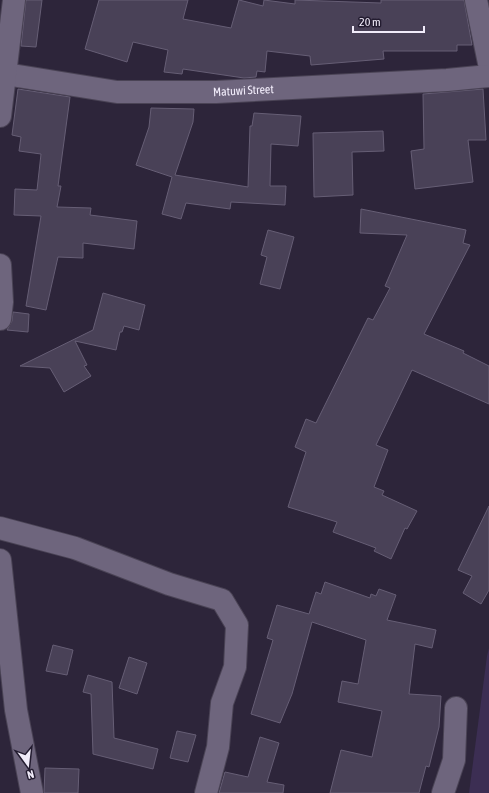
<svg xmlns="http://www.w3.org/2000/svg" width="489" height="793" viewBox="0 0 489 793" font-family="'Asap Condensed',sans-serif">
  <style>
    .green { fill: #3c2e53 }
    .building { fill: #494157; stroke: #665e75 }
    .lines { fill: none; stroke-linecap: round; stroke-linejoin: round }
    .minor-casing { stroke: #4a4355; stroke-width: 24 }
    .minor { stroke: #6e657d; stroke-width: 22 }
    .labels { text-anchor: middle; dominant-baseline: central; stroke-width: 4; stroke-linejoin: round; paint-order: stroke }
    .street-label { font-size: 12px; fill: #f1ecfa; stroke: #231c30 }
  </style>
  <rect width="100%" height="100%" fill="#2d253a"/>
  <path class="green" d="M 489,648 L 489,793 L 469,793 L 487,656 Z"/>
  <path class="building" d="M 26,0 L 42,0 L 36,47 L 21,46 Z
    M 99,0 L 188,0 L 183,19 L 231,28 L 239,0 L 263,6 L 264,0 L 295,4 L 295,0 L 381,3 L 381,0 L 464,0 L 472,45 L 457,45 L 457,51 L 383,51 L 384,59 L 311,65 L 310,56 L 267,51 L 265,72 L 257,71 L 256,77 L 244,78 L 183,69 L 182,74 L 164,72 L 168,50 L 133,42 L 127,62 L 85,49 Z
    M 18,89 L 70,97 L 58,186 L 61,186 L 57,207 L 91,208 L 90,215 L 137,221 L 134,249 L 83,243 L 83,258 L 58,257 L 46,310 L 26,306 L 41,216 L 14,215 L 15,189 L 37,190 L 41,154 L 19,151 L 21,137 L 12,135 Z
    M 483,89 L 486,140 L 468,140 L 473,182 L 415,189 L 411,151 L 424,149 L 423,94 Z
    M 151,108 L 194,109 L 193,122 L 175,175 L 248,187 L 250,126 L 252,126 L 254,113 L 301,116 L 298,146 L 271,144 L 270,186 L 286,186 L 285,205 L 231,202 L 230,209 L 186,203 L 181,219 L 162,214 L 172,177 L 136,165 L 149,127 Z
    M 383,131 L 384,151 L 352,152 L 353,195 L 314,197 L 313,133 Z
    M 361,209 L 466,230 L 463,243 L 470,245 L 424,334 L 464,351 L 463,353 L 489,366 L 489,404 L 412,370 L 376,445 L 388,450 L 374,487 L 384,491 L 382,495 L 417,511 L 407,529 L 405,528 L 391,559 L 374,551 L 376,548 L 333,532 L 337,522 L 288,507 L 306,452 L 295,447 L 306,419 L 316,423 L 368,318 L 373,320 L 390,288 L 385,286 L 407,235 L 360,233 Z
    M 268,230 L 294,237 L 280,289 L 260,284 L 267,257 L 261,255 Z
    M 103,293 L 145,305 L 139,330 L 124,326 L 122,332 L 120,332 L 116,350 L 75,341 L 87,365 L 84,366 L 91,376 L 64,392 L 50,368 L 20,366 L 93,330 Z
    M 13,312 L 29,314 L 28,332 L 7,330 L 12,321 Z
    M 489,506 L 489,590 L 481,604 L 463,593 L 472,576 L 458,570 Z
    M 325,582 L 370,598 L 371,594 L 376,596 L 379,589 L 396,595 L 387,620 L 436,630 L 432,648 L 415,644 L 409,694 L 441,696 L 439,727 L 429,767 L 426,766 L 419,793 L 330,793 L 341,750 L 372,757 L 382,711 L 338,702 L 342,681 L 358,684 L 366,640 L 312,622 L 292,694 L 280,723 L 251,714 L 273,640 L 267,638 L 277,605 L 309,614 L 316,592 L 321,594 Z
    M 53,645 L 73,650 L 67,675 L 46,671 Z
    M 129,657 L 147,663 L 137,694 L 119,688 Z
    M 88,675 L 112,682 L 114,738 L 158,749 L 153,769 L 93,754 L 91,694 L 83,692 Z
    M 177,731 L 196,735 L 188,762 L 170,758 Z
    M 260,737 L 279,743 L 267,782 L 284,785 L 283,793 L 219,793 L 225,772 L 248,777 Z
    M 45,768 L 79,769 L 78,793 L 44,793 Z"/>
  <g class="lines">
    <g class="minor-casing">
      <g id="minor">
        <path d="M 476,0 L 489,63"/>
        <path id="s1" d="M 0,73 L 117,92 L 216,92 L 447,80 L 489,76"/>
        <path d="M 0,116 L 14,0"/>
        <path d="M 0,265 L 2,302 L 0,319"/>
        <path d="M 0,528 L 75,548 L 169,584 L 222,600 L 237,625 L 235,667 L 222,703 L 218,747 L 206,793"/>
        <path d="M 0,560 L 16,710 L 32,793"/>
        <path d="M 443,793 L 454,760 L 456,708"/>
      </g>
    </g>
    <use href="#minor" class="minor"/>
  </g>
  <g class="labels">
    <g class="street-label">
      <text stroke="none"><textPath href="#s1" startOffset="245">Matuwi Street</textPath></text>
    </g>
  </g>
  <g transform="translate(28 765) rotate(165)" stroke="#231c30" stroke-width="3" paint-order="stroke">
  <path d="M0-3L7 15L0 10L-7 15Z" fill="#f1ecfa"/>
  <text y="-6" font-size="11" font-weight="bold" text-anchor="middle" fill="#f1ecfa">N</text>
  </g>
  <path d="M353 26v6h71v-6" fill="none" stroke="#f1ecfa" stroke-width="2"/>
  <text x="359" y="26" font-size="12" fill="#f1ecfa" stroke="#231c30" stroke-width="3" paint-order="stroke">20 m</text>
</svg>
